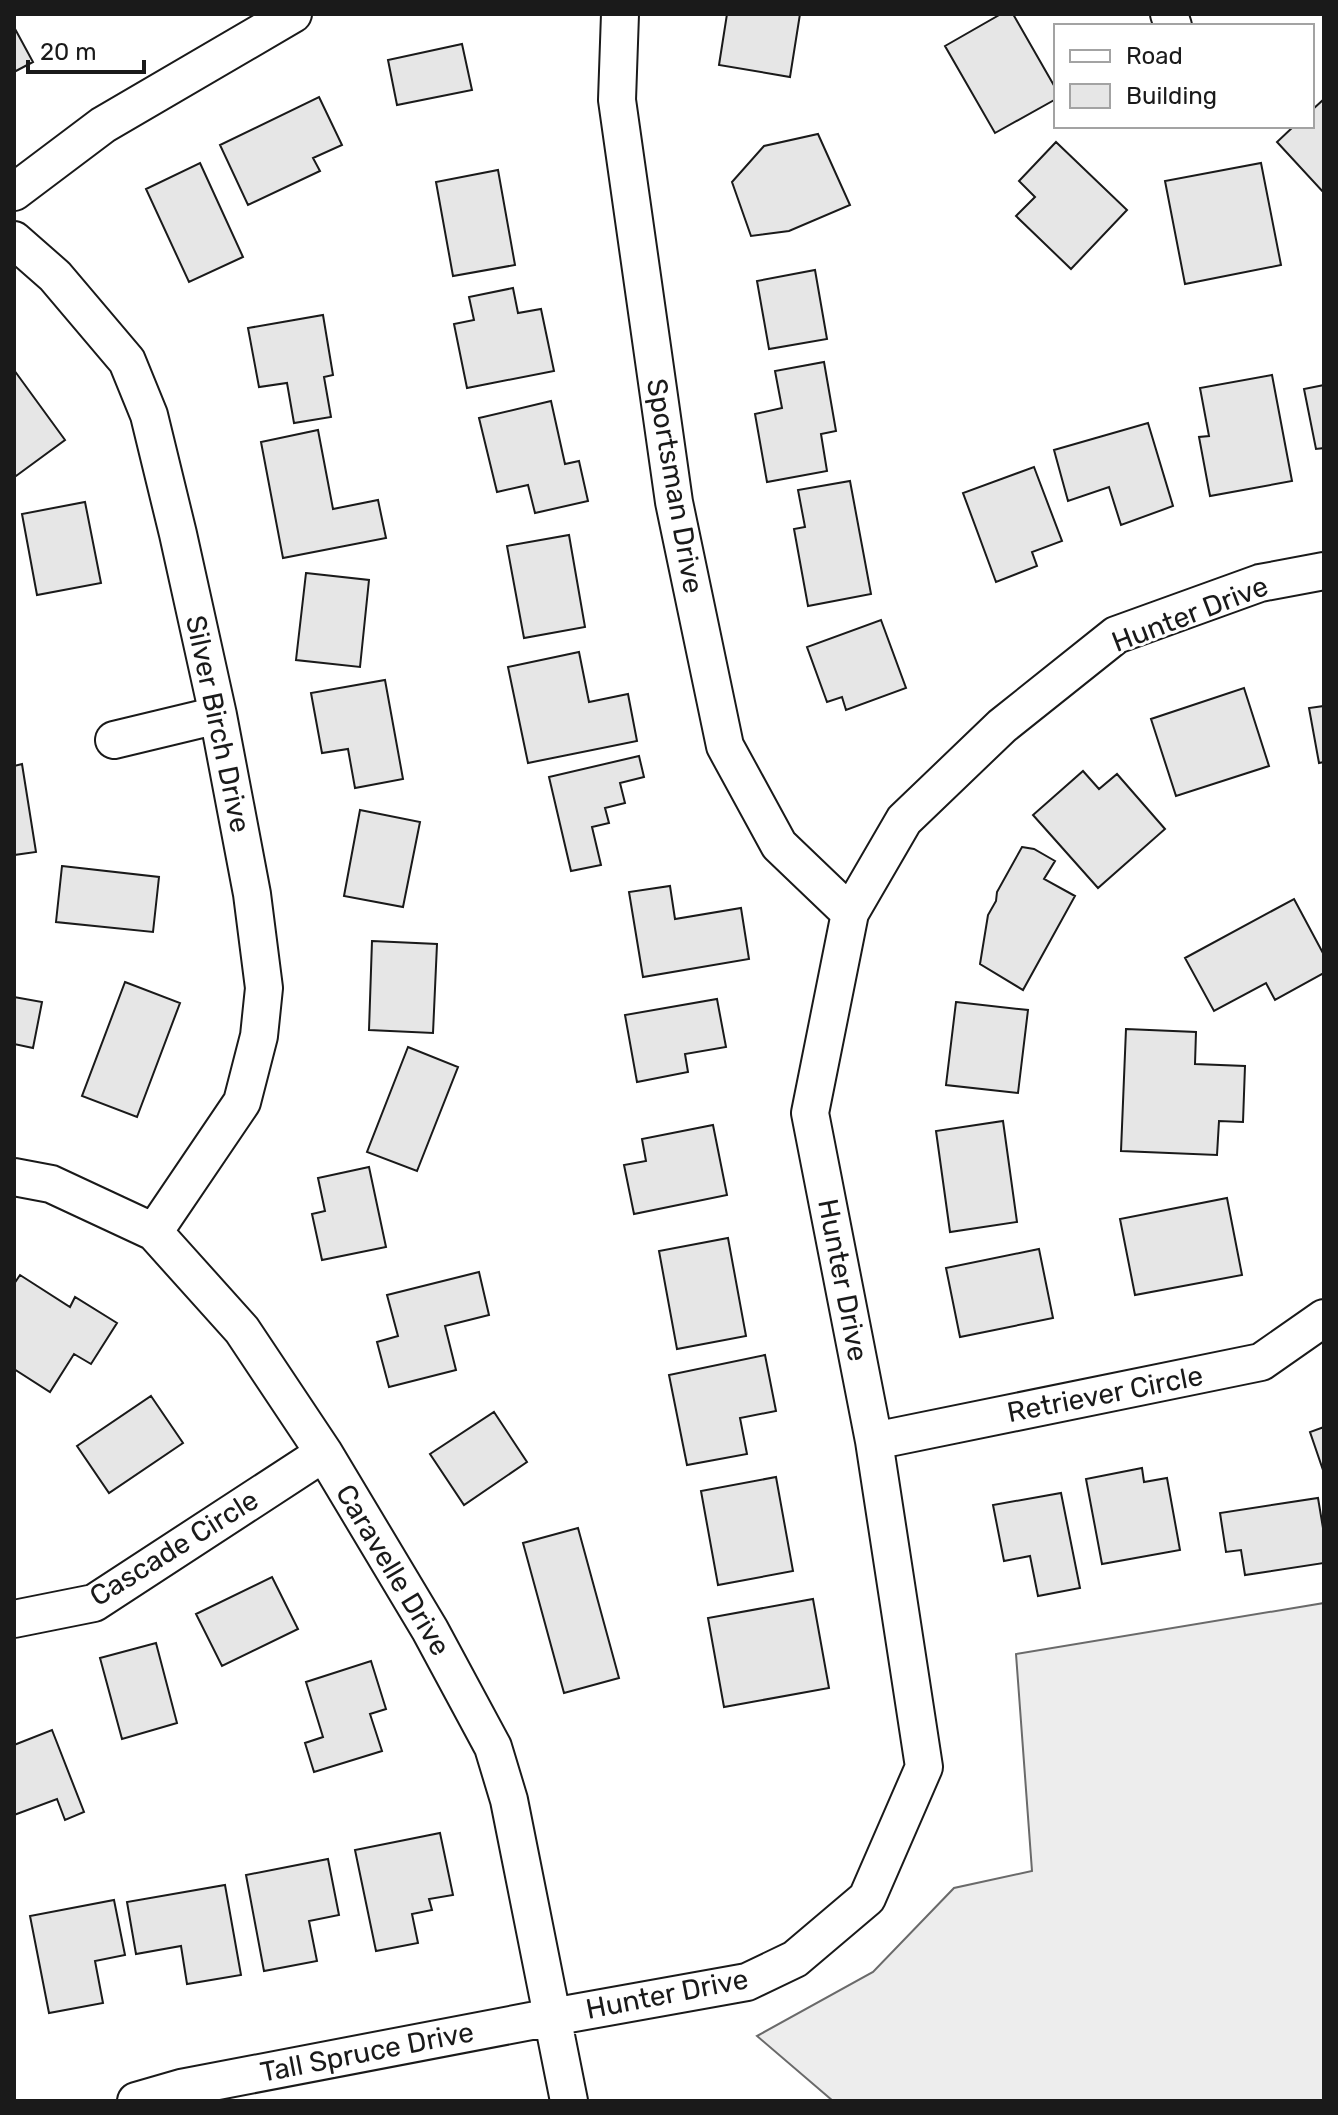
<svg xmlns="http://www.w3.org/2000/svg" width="1338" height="2115" viewBox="0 0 1338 2115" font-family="Rubik,sans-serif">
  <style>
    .built { fill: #ededed; stroke: #6a6a6a; stroke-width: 2 }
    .building { fill: #e6e6e6; stroke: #1a1a1a; stroke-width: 2 }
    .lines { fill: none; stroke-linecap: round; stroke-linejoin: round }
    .street-casing { stroke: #1a1a1a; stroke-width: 40 }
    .street { stroke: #fff; stroke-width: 36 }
    .labels { text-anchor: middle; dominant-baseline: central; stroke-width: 6; stroke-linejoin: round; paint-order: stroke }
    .street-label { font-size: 28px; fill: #1a1a1a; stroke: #fff }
  </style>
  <rect width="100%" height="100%" fill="#fff"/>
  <path class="built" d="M 1324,1603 L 1324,2101 L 833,2101 L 757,2036 L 873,1972 L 954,1888 L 1032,1871 L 1016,1654 Z"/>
  <path class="building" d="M 727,14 L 800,14 L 790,77 L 719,65 Z
    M 1001,14 L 1013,14 L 1056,89 L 1056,99 L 995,133 L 945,46 Z
    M 14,27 L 33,62 L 14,72 Z
    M 462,44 L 472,90 L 397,105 L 388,60 Z
    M 319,97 L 342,145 L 313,158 L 320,171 L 248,205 L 220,145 Z
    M 1324,99 L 1324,193 L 1277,142 L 1294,126 L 1312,126 L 1312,110 Z
    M 818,134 L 850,205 L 789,231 L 751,236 L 732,182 L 764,146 Z
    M 1056,142 L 1127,210 L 1071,269 L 1016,216 L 1035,197 L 1019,181 Z
    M 200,163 L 243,257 L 189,282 L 146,189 Z
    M 1261,163 L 1281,265 L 1185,284 L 1165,181 Z
    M 498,170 L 515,265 L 453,276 L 436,182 Z
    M 815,270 L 827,339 L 769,349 L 757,281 Z
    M 513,288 L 518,313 L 541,309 L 554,371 L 467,388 L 454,324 L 474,320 L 469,297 Z
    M 323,315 L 333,375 L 324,377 L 331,417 L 294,423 L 287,383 L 259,387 L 248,328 Z
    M 824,362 L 836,431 L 821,434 L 827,471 L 767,482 L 755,414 L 782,408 L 775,371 Z
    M 14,370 L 65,440 L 16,476 L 14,474 Z
    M 1272,375 L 1292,481 L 1210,496 L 1199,437 L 1209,436 L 1200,388 Z
    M 1324,385 L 1324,448 L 1316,449 L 1304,389 Z
    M 551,401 L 565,464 L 579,461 L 588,501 L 535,513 L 528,485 L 497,492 L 479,418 Z
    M 1148,423 L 1173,506 L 1121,525 L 1109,487 L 1068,501 L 1054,450 Z
    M 318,430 L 333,509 L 378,500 L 386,538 L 283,558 L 261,442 Z
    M 1034,467 L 1062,541 L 1032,552 L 1037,566 L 996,582 L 963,493 Z
    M 850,481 L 871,594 L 808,606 L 794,529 L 805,527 L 798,490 Z
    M 85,502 L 101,583 L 37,595 L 22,514 Z
    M 569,535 L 585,627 L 524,638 L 507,546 Z
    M 306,573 L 369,580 L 360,667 L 296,660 Z
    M 881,620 L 906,688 L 846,710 L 842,697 L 827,702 L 807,647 Z
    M 579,652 L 589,702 L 628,694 L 637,741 L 528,763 L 508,667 Z
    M 385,680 L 403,779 L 355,788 L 348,749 L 322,753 L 311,693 Z
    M 1244,688 L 1269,766 L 1176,796 L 1151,719 Z
    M 1324,706 L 1324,762 L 1319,763 L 1309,708 Z
    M 639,756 L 644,777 L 620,783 L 625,803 L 605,808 L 609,823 L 592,827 L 601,865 L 571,871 L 549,777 Z
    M 22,764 L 36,852 L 14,855 L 14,766 Z
    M 1083,771 L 1099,789 L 1117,774 L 1165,829 L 1098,888 L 1033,815 Z
    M 360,810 L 420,822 L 403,907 L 344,896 Z
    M 1022,847 L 1034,849 L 1055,861 L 1044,879 L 1075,896 L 1023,990 L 980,964 L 988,915 L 996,901 L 997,892 Z
    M 62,866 L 159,877 L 153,932 L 56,922 Z
    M 670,886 L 675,919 L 741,908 L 749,959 L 643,977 L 629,892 Z
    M 1294,899 L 1324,955 L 1324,973 L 1275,1000 L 1266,983 L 1214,1011 L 1185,958 Z
    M 372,941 L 437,944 L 433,1033 L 369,1030 Z
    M 125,982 L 180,1003 L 137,1117 L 82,1096 Z
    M 14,997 L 42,1002 L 33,1048 L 14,1044 Z
    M 717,999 L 726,1047 L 685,1054 L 688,1072 L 637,1082 L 625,1015 Z
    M 956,1002 L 1028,1010 L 1018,1093 L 946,1085 Z
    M 1126,1029 L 1196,1032 L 1195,1064 L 1245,1066 L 1243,1122 L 1219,1121 L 1217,1155 L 1121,1151 Z
    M 408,1047 L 458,1067 L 417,1171 L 367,1152 Z
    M 1003,1121 L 1017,1222 L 950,1232 L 936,1131 Z
    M 713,1125 L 727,1195 L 634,1214 L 624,1165 L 646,1161 L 642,1139 Z
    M 369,1167 L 386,1247 L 322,1260 L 312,1214 L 325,1211 L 318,1178 Z
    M 1227,1198 L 1242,1275 L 1135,1295 L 1120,1219 Z
    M 728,1238 L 746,1336 L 677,1349 L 659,1251 Z
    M 1039,1249 L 1053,1318 L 960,1337 L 946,1268 Z
    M 479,1272 L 489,1315 L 445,1326 L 456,1370 L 389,1387 L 377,1342 L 398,1336 L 387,1295 Z
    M 20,1275 L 70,1307 L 75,1297 L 117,1323 L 91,1364 L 74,1354 L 50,1392 L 14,1369 L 14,1284 Z
    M 765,1355 L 776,1411 L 740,1418 L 747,1454 L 687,1465 L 669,1375 Z
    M 151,1396 L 183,1443 L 109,1493 L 77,1446 Z
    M 494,1412 L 527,1462 L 464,1505 L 430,1454 Z
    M 1324,1427 L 1324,1473 L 1310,1432 Z
    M 1142,1468 L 1144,1482 L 1167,1478 L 1180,1550 L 1102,1564 L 1086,1479 Z
    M 776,1477 L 793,1571 L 718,1585 L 701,1491 Z
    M 1061,1493 L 1080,1588 L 1038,1596 L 1030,1556 L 1004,1561 L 993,1505 Z
    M 1318,1498 L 1324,1534 L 1324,1563 L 1245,1575 L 1241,1550 L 1226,1552 L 1220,1513 Z
    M 578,1528 L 619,1678 L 564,1693 L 523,1543 Z
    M 272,1577 L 298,1629 L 222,1666 L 196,1614 Z
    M 813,1599 L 829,1688 L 724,1707 L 708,1618 Z
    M 156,1643 L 177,1723 L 122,1739 L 100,1658 Z
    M 371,1661 L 386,1709 L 370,1714 L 382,1751 L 314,1772 L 305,1743 L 323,1737 L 306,1682 Z
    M 52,1730 L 84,1812 L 65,1820 L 57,1799 L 14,1815 L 14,1745 Z
    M 440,1833 L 453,1895 L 429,1899 L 432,1910 L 412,1914 L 418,1943 L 376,1951 L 355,1850 Z
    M 328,1859 L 339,1915 L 309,1921 L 317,1961 L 264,1971 L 246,1875 Z
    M 225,1885 L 241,1975 L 187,1984 L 181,1946 L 136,1954 L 127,1902 Z
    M 114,1900 L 125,1955 L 95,1961 L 103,2003 L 49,2013 L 30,1916 Z"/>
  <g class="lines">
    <g class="street-casing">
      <path id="street" d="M 620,14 L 617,100 L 674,502 L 725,746 L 779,845 L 850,913
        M 1169,14 L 1173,26
        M 14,192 L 103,125 L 293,14
        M 14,240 L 55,276 L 127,361 L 149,415 L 178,534 L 218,715 L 252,894 L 264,988 L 259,1036 L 242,1102 L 154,1232
        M 114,740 L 218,715
        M 14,1177 L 51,1184 L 154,1232 L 242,1330 L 324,1453 L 430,1630 L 493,1747 L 509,1800 L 569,2101
        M 874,1441 L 1261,1362 L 1324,1318
        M 14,1619 L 94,1603 L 324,1453
        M 136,2101 L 181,2088 L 552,2017 L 747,1982 L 795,1959 L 867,1898 L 924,1767 L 874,1441 L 810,1113 L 850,913 L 904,820 L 1002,726 L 1116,635 L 1260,583 L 1324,571"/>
    </g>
    <use href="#street" class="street"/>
  </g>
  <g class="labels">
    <g class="street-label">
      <text transform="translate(675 486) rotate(80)">Sportsman Drive</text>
      <text transform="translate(1190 614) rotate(-21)">Hunter Drive</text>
      <text transform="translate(218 724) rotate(78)">Silver Birch Drive</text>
      <text transform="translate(843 1280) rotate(79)">Hunter Drive</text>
      <text transform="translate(1105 1394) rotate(-11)">Retriever Circle</text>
      <text transform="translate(174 1548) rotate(-32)">Cascade Circle</text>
      <text transform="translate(393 1570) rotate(59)">Caravelle Drive</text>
      <text transform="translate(667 1994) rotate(-11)">Hunter Drive</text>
      <text transform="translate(367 2052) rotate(-11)">Tall Spruce Drive</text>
    </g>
  </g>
  <rect width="1338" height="2115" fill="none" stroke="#1a1a1a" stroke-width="32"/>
  <rect x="1054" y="24" width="260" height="104" fill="#ffffff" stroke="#a3a3a3" stroke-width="2"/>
  <rect x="1070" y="50" width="40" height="12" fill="#ffffff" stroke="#a3a3a3" stroke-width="2"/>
  <text x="1126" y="64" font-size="24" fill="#1a1a1a">Road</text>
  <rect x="1070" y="84" width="40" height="24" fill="#e6e6e6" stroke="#a3a3a3" stroke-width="2"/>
  <text x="1126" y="104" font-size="24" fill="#1a1a1a">Building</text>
  <path d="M28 60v12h116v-12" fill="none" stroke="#1a1a1a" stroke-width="4"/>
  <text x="40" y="60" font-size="24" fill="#1a1a1a" stroke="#ffffff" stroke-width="6" paint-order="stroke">20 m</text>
</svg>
